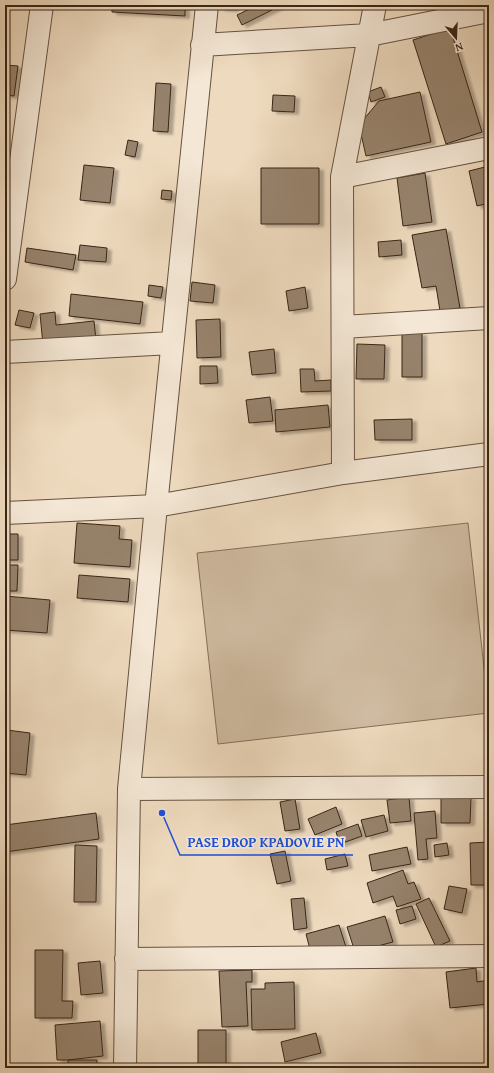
<svg xmlns="http://www.w3.org/2000/svg" width="494" height="1073" viewBox="0 0 494 1073" font-family="'Gentium Book Plus',serif">
  <style>
    .green { fill: #cfbba1; stroke: #84705c }
    .building { fill: #97836d; stroke: #392516; filter: url(#shadow) }
    .lines { fill: none; stroke-linecap: round; stroke-linejoin: round }
    .minor-casing { stroke: #665240; stroke-width: 24 }
    .minor { stroke: #f4e7d5; stroke-width: 22 }
    .leader { fill: none; stroke: #1d4ed8; stroke-width: 1.5 }
    .callout-dot { fill: #1d4ed8; stroke: #f4e7d5; stroke-width: 1.5 }
    .callout-label { font-size: 14px; text-anchor: middle; font-weight: bold; fill: #1d4ed8; stroke: #f4e7d5; stroke-width: 3.5; stroke-linejoin: round; paint-order: stroke }
  </style>
  <defs>
    <filter id="shadow"><feDropShadow dx="4.5" dy="2.5" stdDeviation="1" flood-color="#0004"/></filter>
  </defs>
  <rect width="100%" height="100%" fill="#eedabe"/>
  <filter id="stains"><feTurbulence type="fractalNoise" baseFrequency=".005" numOctaves="4"/><feColorMatrix values="0 0 0 0 .2 0 0 0 0 .09 0 0 0 0 .02 0 0 0 .5 -.17"/></filter>
  <radialGradient id="worn" r=".72"><stop offset=".6" stop-color="#630" stop-opacity="0"/><stop offset="1" stop-color="#630" stop-opacity=".3"/></radialGradient>
  <path class="green" d="M 468,523 L 489,713 L 218,744 L 197,553 Z"/>
  <path class="building" d="M 112,5 L 185,5 L 185,16 L 112,12 Z
    M 221,5 L 234,5 L 234,9 L 220,8 Z
    M 258,5 L 282,5 L 242,25 L 237,15 Z
    M 450,28 L 482,132 L 446,144 L 413,40 Z
    M 5,65 L 18,66 L 14,96 L 5,95 Z
    M 156,83 L 171,84 L 168,132 L 153,131 Z
    M 381,87 L 385,97 L 371,102 L 368,92 Z
    M 420,92 L 431,142 L 366,156 L 359,125 L 379,101 Z
    M 273,95 L 295,96 L 294,112 L 272,111 Z
    M 128,140 L 138,142 L 135,157 L 125,155 Z
    M 84,165 L 114,168 L 110,203 L 80,200 Z
    M 489,166 L 489,203 L 477,206 L 469,171 Z
    M 261,168 L 319,168 L 319,224 L 261,224 Z
    M 425,173 L 432,222 L 403,226 L 397,178 Z
    M 162,190 L 172,191 L 171,200 L 161,199 Z
    M 446,229 L 460,308 L 440,311 L 436,286 L 422,288 L 412,235 Z
    M 401,240 L 402,255 L 379,257 L 378,242 Z
    M 80,245 L 107,248 L 106,262 L 78,260 Z
    M 27,248 L 76,255 L 73,270 L 25,262 Z
    M 192,282 L 215,285 L 213,303 L 190,301 Z
    M 149,285 L 163,287 L 161,298 L 148,296 Z
    M 305,287 L 308,308 L 289,311 L 286,291 Z
    M 71,294 L 143,302 L 140,324 L 69,316 Z
    M 19,310 L 34,313 L 30,328 L 15,325 Z
    M 55,312 L 56,325 L 94,321 L 96,340 L 43,345 L 40,314 Z
    M 220,319 L 221,357 L 197,358 L 196,320 Z
    M 422,333 L 422,377 L 402,377 L 402,334 Z
    M 357,344 L 385,345 L 384,379 L 356,379 Z
    M 274,349 L 276,373 L 252,375 L 249,352 Z
    M 200,366 L 217,366 L 218,383 L 200,384 Z
    M 300,369 L 314,369 L 315,381 L 331,380 L 331,391 L 301,392 Z
    M 270,397 L 273,421 L 249,423 L 246,400 Z
    M 328,405 L 330,427 L 276,432 L 275,410 Z
    M 412,419 L 412,440 L 375,440 L 374,420 Z
    M 77,523 L 120,526 L 119,539 L 132,540 L 130,567 L 74,563 Z
    M 5,534 L 18,534 L 18,560 L 5,560 Z
    M 5,565 L 18,565 L 17,591 L 5,591 Z
    M 79,575 L 130,579 L 128,602 L 77,598 Z
    M 5,596 L 50,600 L 47,633 L 5,630 Z
    M 7,730 L 30,733 L 26,775 L 5,773 Z
    M 409,797 L 411,821 L 390,823 L 387,800 Z
    M 441,797 L 471,797 L 470,823 L 441,823 Z
    M 295,799 L 300,829 L 285,831 L 280,802 Z
    M 336,807 L 342,824 L 315,835 L 308,819 Z
    M 435,811 L 437,838 L 426,839 L 428,859 L 418,860 L 414,813 Z
    M 96,813 L 99,839 L 5,852 L 5,825 Z
    M 384,815 L 388,831 L 366,837 L 361,820 Z
    M 358,824 L 362,836 L 340,844 L 336,832 Z
    M 489,842 L 489,885 L 471,885 L 470,843 Z
    M 447,843 L 449,855 L 435,857 L 434,845 Z
    M 75,845 L 97,846 L 96,902 L 74,902 Z
    M 407,847 L 411,864 L 372,871 L 369,855 Z
    M 285,851 L 291,881 L 277,884 L 270,854 Z
    M 345,854 L 348,866 L 327,870 L 325,859 Z
    M 403,870 L 408,884 L 414,882 L 421,899 L 397,907 L 393,896 L 373,903 L 367,883 Z
    M 449,886 L 467,889 L 462,913 L 444,909 Z
    M 304,898 L 307,928 L 294,930 L 291,899 Z
    M 429,898 L 450,941 L 436,947 L 416,904 Z
    M 412,906 L 416,919 L 400,924 L 396,910 Z
    M 385,916 L 393,942 L 355,952 L 347,927 Z
    M 339,925 L 346,947 L 312,957 L 306,934 Z
    M 35,950 L 63,950 L 62,1001 L 73,1001 L 72,1018 L 35,1018 Z
    M 100,961 L 103,993 L 81,995 L 78,963 Z
    M 476,968 L 477,982 L 489,980 L 489,1004 L 450,1008 L 446,972 Z
    M 252,970 L 252,982 L 246,982 L 248,1026 L 222,1027 L 219,971 Z
    M 294,982 L 295,1029 L 252,1030 L 251,989 L 265,989 L 265,983 Z
    M 100,1021 L 103,1056 L 68,1060 L 57,1060 L 55,1025 Z
    M 198,1030 L 226,1030 L 226,1068 L 198,1068 Z
    M 316,1033 L 321,1053 L 285,1062 L 281,1042 Z
    M 68,1060 L 97,1060 L 97,1068 L 68,1068 Z"/>
  <g class="lines">
    <g class="minor-casing">
      <path id="minor" d="M 202,45 L 369,35 L 489,11
        M 342,177 L 489,148
        M 5,279 L 42,5
        M 343,327 L 489,318
        M 5,352 L 172,343
        M 343,473 L 342,177 L 375,5
        M 5,513 L 156,506 L 343,473 L 489,454
        M 129,789 L 489,787
        M 126,959 L 489,956
        M 125,1068 L 129,789 L 156,506 L 207,5"/>
    </g>
    <use href="#minor" class="minor"/>
  </g>
  <path class="leader" d="M162 813L180 855H353"/>
  <circle class="callout-dot" cx="162" cy="813" r="4"/>
  <g class="callout-label">
    <text x="266" y="847">PASE DROP KPADOVIE PN</text>
  </g>
  <rect width="494" height="1073" fill="none" stroke="#eedabe" stroke-width="20"/>
  <rect x="6" y="6" width="482" height="1061" fill="none" stroke="#392516" stroke-width="2"/>
  <rect x="10" y="10" width="474" height="1053" fill="none" stroke="#392516"/>
  <g transform="translate(456 38) rotate(161)" stroke="#f4e7d5" stroke-width="3" paint-order="stroke">
  <path d="M0-3L7 15L0 10L-7 15Z" fill="#392516"/>
  <text y="-6" font-size="11" font-weight="bold" text-anchor="middle" fill="#392516">N</text>
  </g>
  <rect width="100%" height="100%" filter="url(#stains)"/>
  <rect width="100%" height="100%" fill="url(#worn)"/>
</svg>
